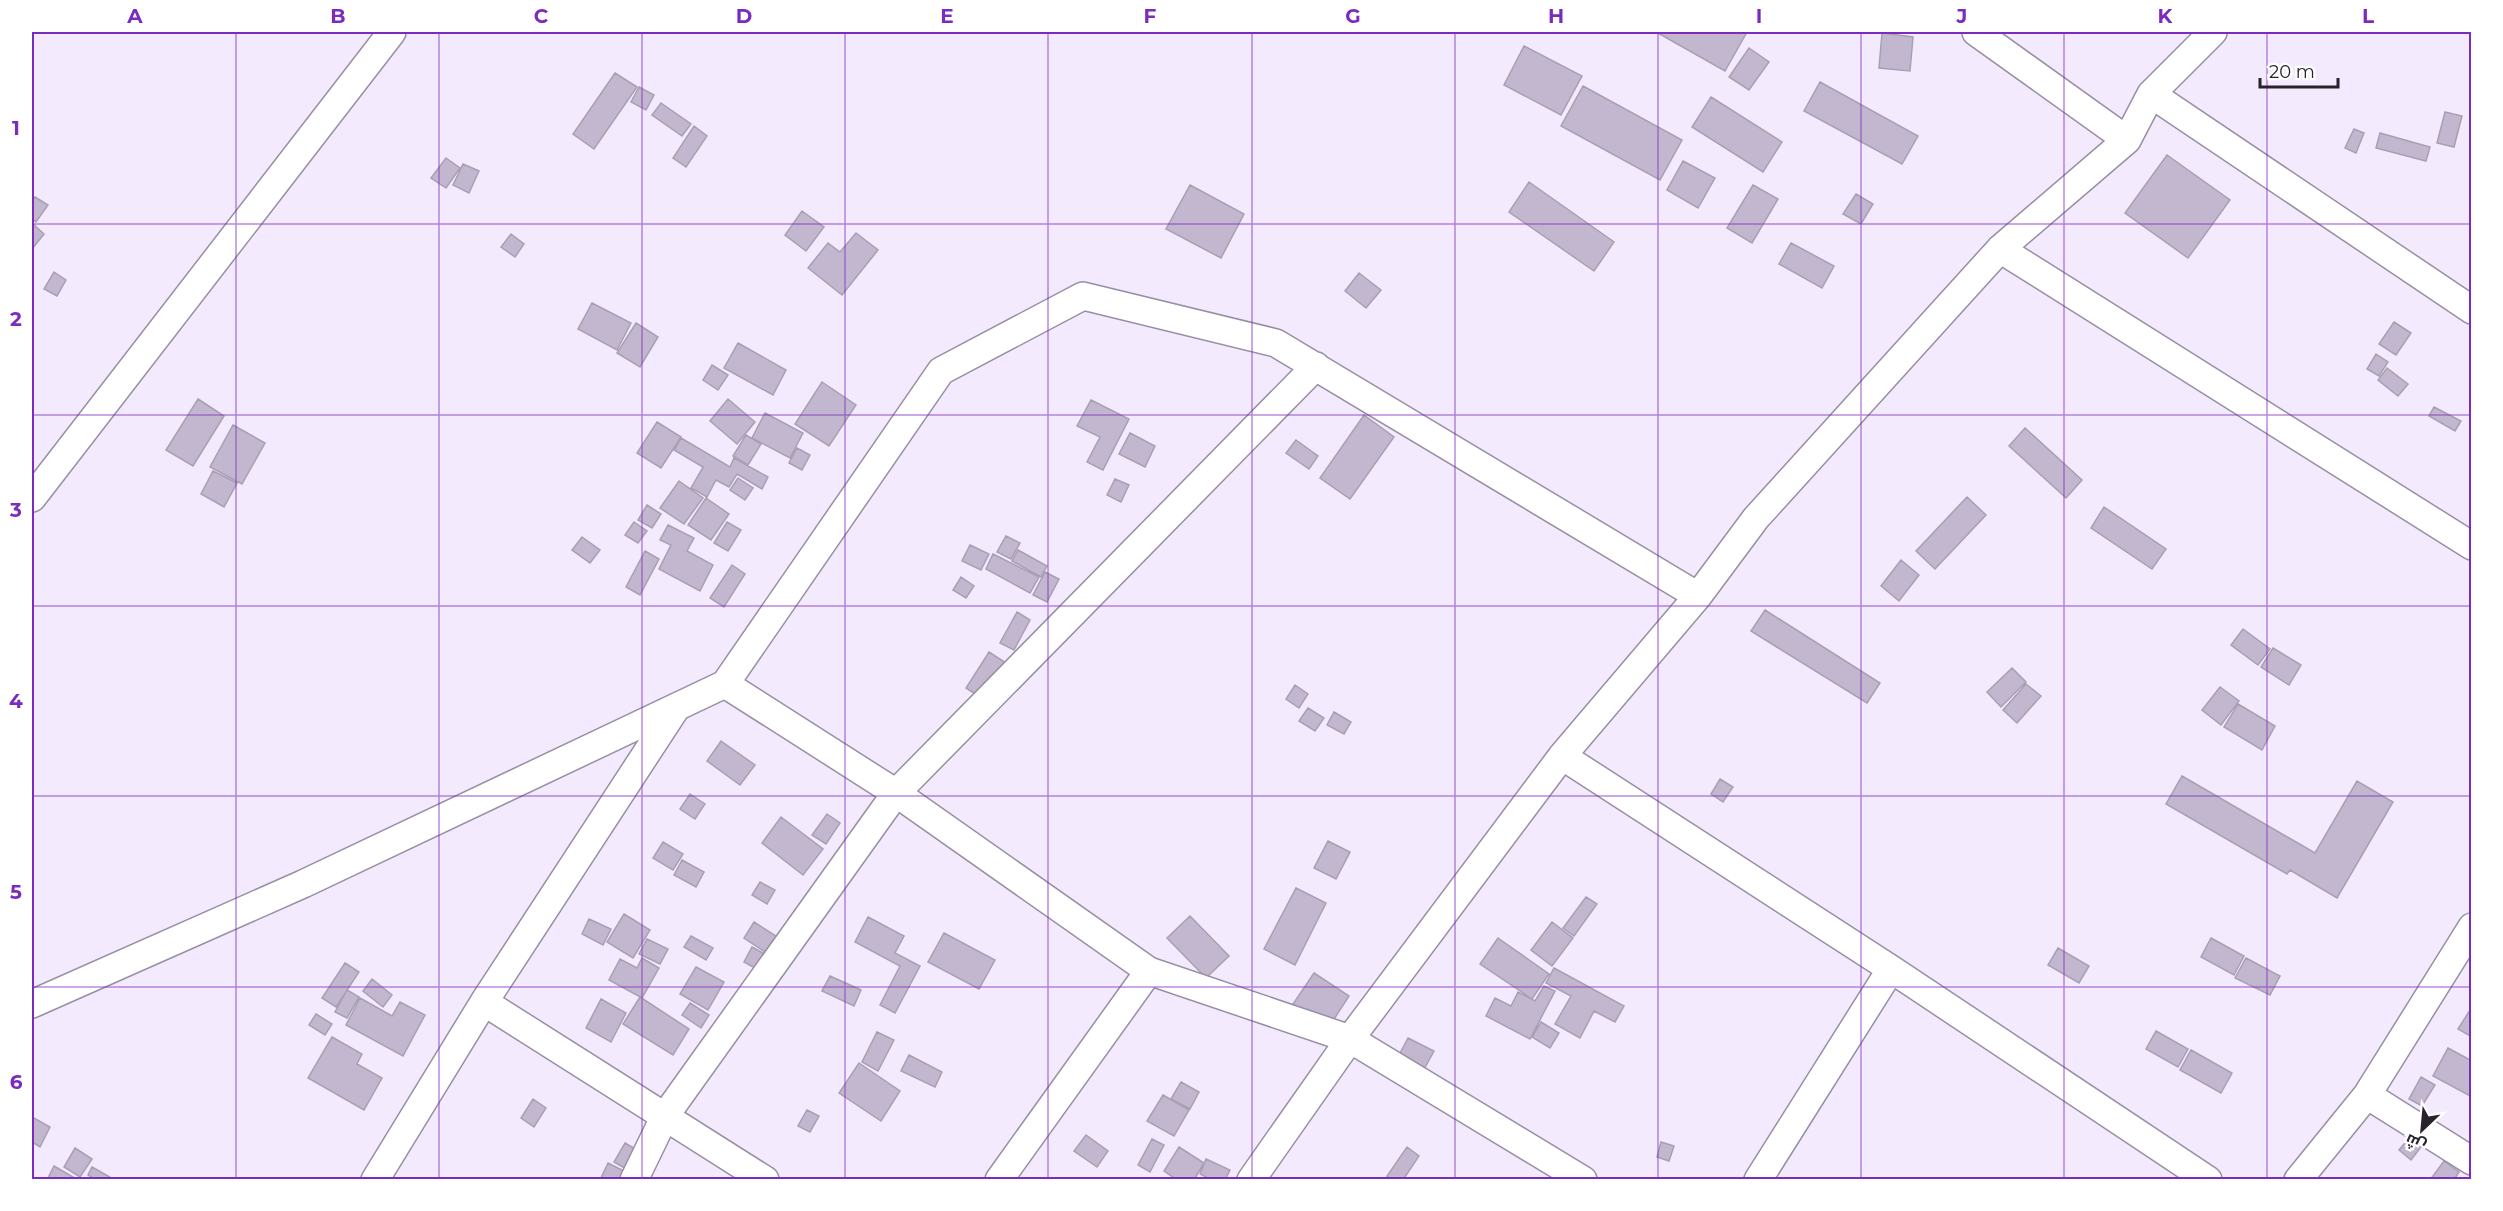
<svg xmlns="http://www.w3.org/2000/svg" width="2503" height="1211" viewBox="0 0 2503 1211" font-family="Montserrat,Cairo,sans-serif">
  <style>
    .building { fill: #c2b7ce; stroke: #a99fb5; stroke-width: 1.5 }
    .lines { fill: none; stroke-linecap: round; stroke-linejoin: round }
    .minor-casing { stroke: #998ea4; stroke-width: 30 }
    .minor { stroke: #fff; stroke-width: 27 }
    .grid { fill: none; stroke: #7b2cbf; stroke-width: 1.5; stroke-opacity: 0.55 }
    .neatline { fill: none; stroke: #7b2cbf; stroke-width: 2 }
    .grid-label { font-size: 20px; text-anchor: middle; font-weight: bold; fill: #7b2cbf }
  </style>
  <rect width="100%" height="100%" fill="#f3eafd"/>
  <path class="building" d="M 1656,32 L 1747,32 L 1725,71 Z
    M 1882,33 L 1913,37 L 1910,71 L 1879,68 Z
    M 1524,46 L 1582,76 L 1561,115 L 1504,85 Z
    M 1749,48 L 1769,62 L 1749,90 L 1729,77 Z
    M 615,73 L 637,87 L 594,149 L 573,134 Z
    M 1820,82 L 1918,136 L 1902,164 L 1804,111 Z
    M 1583,86 L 1682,140 L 1660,180 L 1561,126 Z
    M 639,87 L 654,95 L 646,110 L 631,102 Z
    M 1711,97 L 1782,142 L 1763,172 L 1692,127 Z
    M 661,103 L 691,124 L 682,136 L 652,115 Z
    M 2445,112 L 2462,116 L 2454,147 L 2437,143 Z
    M 694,126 L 707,136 L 686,167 L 673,158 Z
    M 2354,129 L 2364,133 L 2356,153 L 2345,148 Z
    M 2380,133 L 2430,147 L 2426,161 L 2376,148 Z
    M 2167,155 L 2230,200 L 2188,258 L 2125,213 Z
    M 446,158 L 460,168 L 446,188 L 431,178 Z
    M 1683,161 L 1715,178 L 1698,208 L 1667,190 Z
    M 463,164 L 479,171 L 469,193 L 453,185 Z
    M 1529,182 L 1614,242 L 1594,271 L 1509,212 Z
    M 1190,185 L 1244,214 L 1221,258 L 1166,229 Z
    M 1753,185 L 1778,199 L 1752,243 L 1727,228 Z
    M 1856,194 L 1873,204 L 1861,224 L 1843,214 Z
    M 35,197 L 48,205 L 36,222 L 32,219 L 32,201 Z
    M 802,211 L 824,227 L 806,251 L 785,235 Z
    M 32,223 L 44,234 L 32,249 Z
    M 856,233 L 878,250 L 842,295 L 808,268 L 828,243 L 840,252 Z
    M 511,234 L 524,244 L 515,257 L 501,247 Z
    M 1791,243 L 1834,266 L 1822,288 L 1779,264 Z
    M 54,272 L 66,280 L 57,296 L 44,289 Z
    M 1359,273 L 1381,290 L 1366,308 L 1345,291 Z
    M 592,303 L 631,323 L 617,350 L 578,329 Z
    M 2394,322 L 2411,333 L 2396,355 L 2379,344 Z
    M 636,323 L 658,337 L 640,367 L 617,353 Z
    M 738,343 L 786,370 L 773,395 L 724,368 Z
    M 2376,354 L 2388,362 L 2379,376 L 2367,369 Z
    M 712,365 L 728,375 L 718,390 L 703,380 Z
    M 2387,368 L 2408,384 L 2398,396 L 2378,380 Z
    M 822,382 L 856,405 L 829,446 L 795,424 Z
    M 198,399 L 224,416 L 193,466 L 166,450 Z
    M 728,399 L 755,422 L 737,444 L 710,421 Z
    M 1091,400 L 1129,419 L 1103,470 L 1087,462 L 1100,437 L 1077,426 Z
    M 2434,407 L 2461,421 L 2455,431 L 2429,416 Z
    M 765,413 L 803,433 L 790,458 L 752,438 Z
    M 1364,415 L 1394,437 L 1350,499 L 1320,478 Z
    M 657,422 L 681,437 L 661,468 L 637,453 Z
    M 233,425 L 265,443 L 242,484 L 210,467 Z
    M 2025,428 L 2082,480 L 2066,498 L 2009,446 Z
    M 1130,433 L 1155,446 L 1145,467 L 1119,454 Z
    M 746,435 L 761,444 L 748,465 L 733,456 Z
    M 681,438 L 730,467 L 734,458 L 768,477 L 762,489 L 737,474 L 729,487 L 716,480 L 707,497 L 691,488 L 703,467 L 674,450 Z
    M 1296,440 L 1318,456 L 1309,469 L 1286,453 Z
    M 797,448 L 810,455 L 802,470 L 789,463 Z
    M 213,471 L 237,483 L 224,507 L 201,494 Z
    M 738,478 L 753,488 L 745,500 L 730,490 Z
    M 1115,479 L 1129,485 L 1121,502 L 1107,495 Z
    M 679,481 L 703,498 L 684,524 L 660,508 Z
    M 1967,497 L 1986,515 L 1935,569 L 1916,551 Z
    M 706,498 L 729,514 L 711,540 L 688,525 Z
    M 647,505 L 661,514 L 652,528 L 638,520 Z
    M 2104,507 L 2166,549 L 2152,569 L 2091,528 Z
    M 634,522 L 647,531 L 638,543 L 625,535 Z
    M 727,522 L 741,530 L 728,551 L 714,543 Z
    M 668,525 L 694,538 L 687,551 L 713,565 L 700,591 L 659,569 L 671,545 L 660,540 Z
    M 1006,536 L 1020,543 L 1011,559 L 997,552 Z
    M 582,537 L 600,550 L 590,563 L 572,550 Z
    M 970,545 L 989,554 L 981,570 L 962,561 Z
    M 1018,550 L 1047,566 L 1041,577 L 1012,561 Z
    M 645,551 L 659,559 L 640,595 L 626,587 Z
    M 993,554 L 1039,577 L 1030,593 L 986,569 Z
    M 1901,560 L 1919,575 L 1899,601 L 1881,586 Z
    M 732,565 L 745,574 L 724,607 L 710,598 Z
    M 1045,572 L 1059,579 L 1047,602 L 1033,595 Z
    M 961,577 L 974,586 L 966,598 L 953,590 Z
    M 1765,610 L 1880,683 L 1867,703 L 1751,631 Z
    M 1017,612 L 1030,620 L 1014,650 L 1000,643 Z
    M 2243,629 L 2270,649 L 2258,665 L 2231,645 Z
    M 2273,648 L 2301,665 L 2289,685 L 2261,667 Z
    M 989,652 L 1009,665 L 986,701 L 966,688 Z
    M 2012,668 L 2026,682 L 2001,707 L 1987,692 Z
    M 2026,684 L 2041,696 L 2017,723 L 2003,710 Z
    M 1295,685 L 1308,694 L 1299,708 L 1286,699 Z
    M 2220,687 L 2239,701 L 2221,725 L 2202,710 Z
    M 2238,704 L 2275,726 L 2262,750 L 2224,727 Z
    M 1308,708 L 1324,718 L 1315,731 L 1299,721 Z
    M 1334,712 L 1351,722 L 1344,734 L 1327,725 Z
    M 721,741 L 755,765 L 740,785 L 707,761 Z
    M 2182,776 L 2315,853 L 2357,781 L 2393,802 L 2337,898 L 2290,870 L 2287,874 L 2166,804 Z
    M 1720,779 L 1733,787 L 1723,802 L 1711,794 Z
    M 690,794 L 705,804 L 695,819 L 680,809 Z
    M 827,814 L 840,823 L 826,844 L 812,835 Z
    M 781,817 L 823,849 L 803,875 L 762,843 Z
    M 1328,841 L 1350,852 L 1336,879 L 1314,868 Z
    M 663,842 L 683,854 L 673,870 L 653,858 Z
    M 682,860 L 704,872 L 696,887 L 674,875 Z
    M 760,882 L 775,890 L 767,904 L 752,895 Z
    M 1296,888 L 1326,903 L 1295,965 L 1264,949 Z
    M 1586,897 L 1597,904 L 1574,936 L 1563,928 Z
    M 624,914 L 650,930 L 633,958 L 607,942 Z
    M 1190,916 L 1229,956 L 1206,978 L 1167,938 Z
    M 868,917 L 904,936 L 895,953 L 920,966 L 895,1013 L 880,1005 L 900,966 L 855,942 Z
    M 589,919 L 611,929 L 603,945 L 582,934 Z
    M 754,922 L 779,938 L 768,954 L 744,938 Z
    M 1552,922 L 1573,938 L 1552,966 L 1531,950 Z
    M 944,933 L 995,960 L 979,989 L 928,962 Z
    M 691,936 L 713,948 L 706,960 L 684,947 Z
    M 1498,938 L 1549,974 L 1532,999 L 1480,964 Z
    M 2211,938 L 2244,956 L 2234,975 L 2201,957 Z
    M 647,939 L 668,949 L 660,964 L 639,954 Z
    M 752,947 L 770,957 L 762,972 L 744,962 Z
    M 2058,948 L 2089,966 L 2079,983 L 2048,965 Z
    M 642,958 L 659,968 L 642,998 L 609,980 L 620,959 L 637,968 Z
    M 2246,958 L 2280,976 L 2270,995 L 2235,978 Z
    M 345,963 L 359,972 L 336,1007 L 322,998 Z
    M 696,967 L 724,982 L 708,1010 L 680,994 Z
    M 1554,968 L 1624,1006 L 1615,1022 L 1594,1011 L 1580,1038 L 1555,1024 L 1571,996 L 1546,983 Z
    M 1314,973 L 1349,996 L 1327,1030 L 1291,1007 Z
    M 830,976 L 861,990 L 854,1006 L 822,991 Z
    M 372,979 L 392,995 L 383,1007 L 363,991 Z
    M 1544,986 L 1555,991 L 1530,1039 L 1486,1016 L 1495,998 L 1511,1006 L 1518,992 L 1535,1001 Z
    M 347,990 L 359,997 L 347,1018 L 335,1012 Z
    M 640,997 L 689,1029 L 673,1055 L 623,1024 Z
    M 360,998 L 392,1016 L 400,1002 L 425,1015 L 403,1056 L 346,1025 Z
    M 601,999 L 626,1013 L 611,1042 L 586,1028 Z
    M 690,1003 L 709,1015 L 701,1028 L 682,1015 Z
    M 2470,1010 L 2472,1011 L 2472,1037 L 2458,1029 Z
    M 316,1014 L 332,1024 L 325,1035 L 309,1025 Z
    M 1541,1022 L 1559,1033 L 1550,1048 L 1532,1037 Z
    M 2156,1031 L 2188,1049 L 2178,1067 L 2146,1049 Z
    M 877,1032 L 894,1040 L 878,1071 L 862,1062 Z
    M 332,1037 L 362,1054 L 357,1064 L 382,1078 L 364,1110 L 308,1078 Z
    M 1408,1038 L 1434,1051 L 1423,1071 L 1398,1057 Z
    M 2448,1048 L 2472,1061 L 2472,1097 L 2433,1076 Z
    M 2191,1050 L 2232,1073 L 2221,1093 L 2180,1070 Z
    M 909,1055 L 942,1072 L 935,1087 L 901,1071 Z
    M 859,1063 L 900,1091 L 881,1121 L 839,1093 Z
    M 2421,1077 L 2435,1085 L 2422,1106 L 2409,1099 Z
    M 1181,1082 L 1199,1092 L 1190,1109 L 1171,1099 Z
    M 1163,1095 L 1189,1110 L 1174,1136 L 1147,1121 Z
    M 533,1099 L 546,1108 L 534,1127 L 521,1118 Z
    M 807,1110 L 819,1116 L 810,1132 L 798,1126 Z
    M 32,1117 L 50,1127 L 40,1147 L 32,1142 Z
    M 1086,1135 L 1108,1151 L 1097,1167 L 1074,1151 Z
    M 2409,1138 L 2421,1147 L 2411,1160 L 2399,1150 Z
    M 1152,1139 L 1164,1145 L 1150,1172 L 1138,1165 Z
    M 1661,1142 L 1674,1146 L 1669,1161 L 1657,1157 Z
    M 625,1143 L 639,1151 L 628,1170 L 614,1162 Z
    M 1179,1147 L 1204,1163 L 1194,1180 L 1177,1180 L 1164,1171 Z
    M 1407,1147 L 1419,1156 L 1403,1180 L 1392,1180 L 1387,1176 Z
    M 75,1148 L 92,1159 L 80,1177 L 64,1167 Z
    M 1206,1159 L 1230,1170 L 1225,1180 L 1212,1180 L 1200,1174 Z
    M 2444,1161 L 2459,1172 L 2454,1180 L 2430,1180 Z
    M 608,1163 L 626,1172 L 622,1180 L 600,1180 Z
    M 54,1166 L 78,1180 L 47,1180 Z
    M 92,1167 L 115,1180 L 96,1180 L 88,1175 Z"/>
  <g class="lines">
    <g class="minor-casing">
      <path id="minor" d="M 1976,32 L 2127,140
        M 2151,94 L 2472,310
        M 2000,249 L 2472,546
        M 32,498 L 392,32
        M 725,684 L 941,371 L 1083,296 L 1276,343 L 1698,596
        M 1562,756 L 1891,969 L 2208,1180
        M 484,1002 L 765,1180
        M 32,1004 L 303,884 L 725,684 L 896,793 L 1149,971 L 1350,1039 L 1583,1180
        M 2367,1095 L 2472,1161
        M 375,1180 L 484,1002 L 676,708
        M 634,1180 L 665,1116 L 896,793 L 1316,366
        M 999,1180 L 1149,971
        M 1251,1180 L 1350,1039 L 1562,756 L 1698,596 L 1756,518 L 2000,249 L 2127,140 L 2151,94 L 2213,32
        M 1758,1180 L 1891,969
        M 2298,1180 L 2367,1095 L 2472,927"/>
    </g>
    <use href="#minor" class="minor"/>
  </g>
  <path class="grid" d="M 236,32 L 236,1180M 439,32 L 439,1180M 642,32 L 642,1180M 845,32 L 845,1180M 1048,32 L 1048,1180M 1252,32 L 1252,1180M 1455,32 L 1455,1180M 1658,32 L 1658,1180M 1861,32 L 1861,1180M 2064,32 L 2064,1180M 2267,32 L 2267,1180M 32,224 L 2472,224M 32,415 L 2472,415M 32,606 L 2472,606M 32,796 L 2472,796M 32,987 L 2472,987"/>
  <rect width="2503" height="1211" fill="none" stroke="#ffffff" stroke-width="66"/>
  <g transform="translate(2422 1130) rotate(206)" stroke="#ffffff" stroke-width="4.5" paint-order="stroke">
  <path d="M0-4.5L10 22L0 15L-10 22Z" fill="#27222b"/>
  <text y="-9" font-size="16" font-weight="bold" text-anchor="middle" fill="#27222b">ش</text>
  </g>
  <path d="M2260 78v9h78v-9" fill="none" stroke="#27222b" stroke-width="3"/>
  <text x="2269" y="78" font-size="18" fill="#27222b" stroke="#ffffff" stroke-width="4.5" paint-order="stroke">20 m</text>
  <rect x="33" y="33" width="2437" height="1145" class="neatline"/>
  <g class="grid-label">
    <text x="135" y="23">A</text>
    <text x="338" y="23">B</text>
    <text x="541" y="23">C</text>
    <text x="744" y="23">D</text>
    <text x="947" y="23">E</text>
    <text x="1150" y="23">F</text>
    <text x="1353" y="23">G</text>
    <text x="1556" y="23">H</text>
    <text x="1759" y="23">I</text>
    <text x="1962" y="23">J</text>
    <text x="2165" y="23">K</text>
    <text x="2368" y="23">L</text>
    <text x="16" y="135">1</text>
    <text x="16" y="326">2</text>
    <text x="16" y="517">3</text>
    <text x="16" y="708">4</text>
    <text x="16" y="899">5</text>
    <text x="16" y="1089">6</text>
  </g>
</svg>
